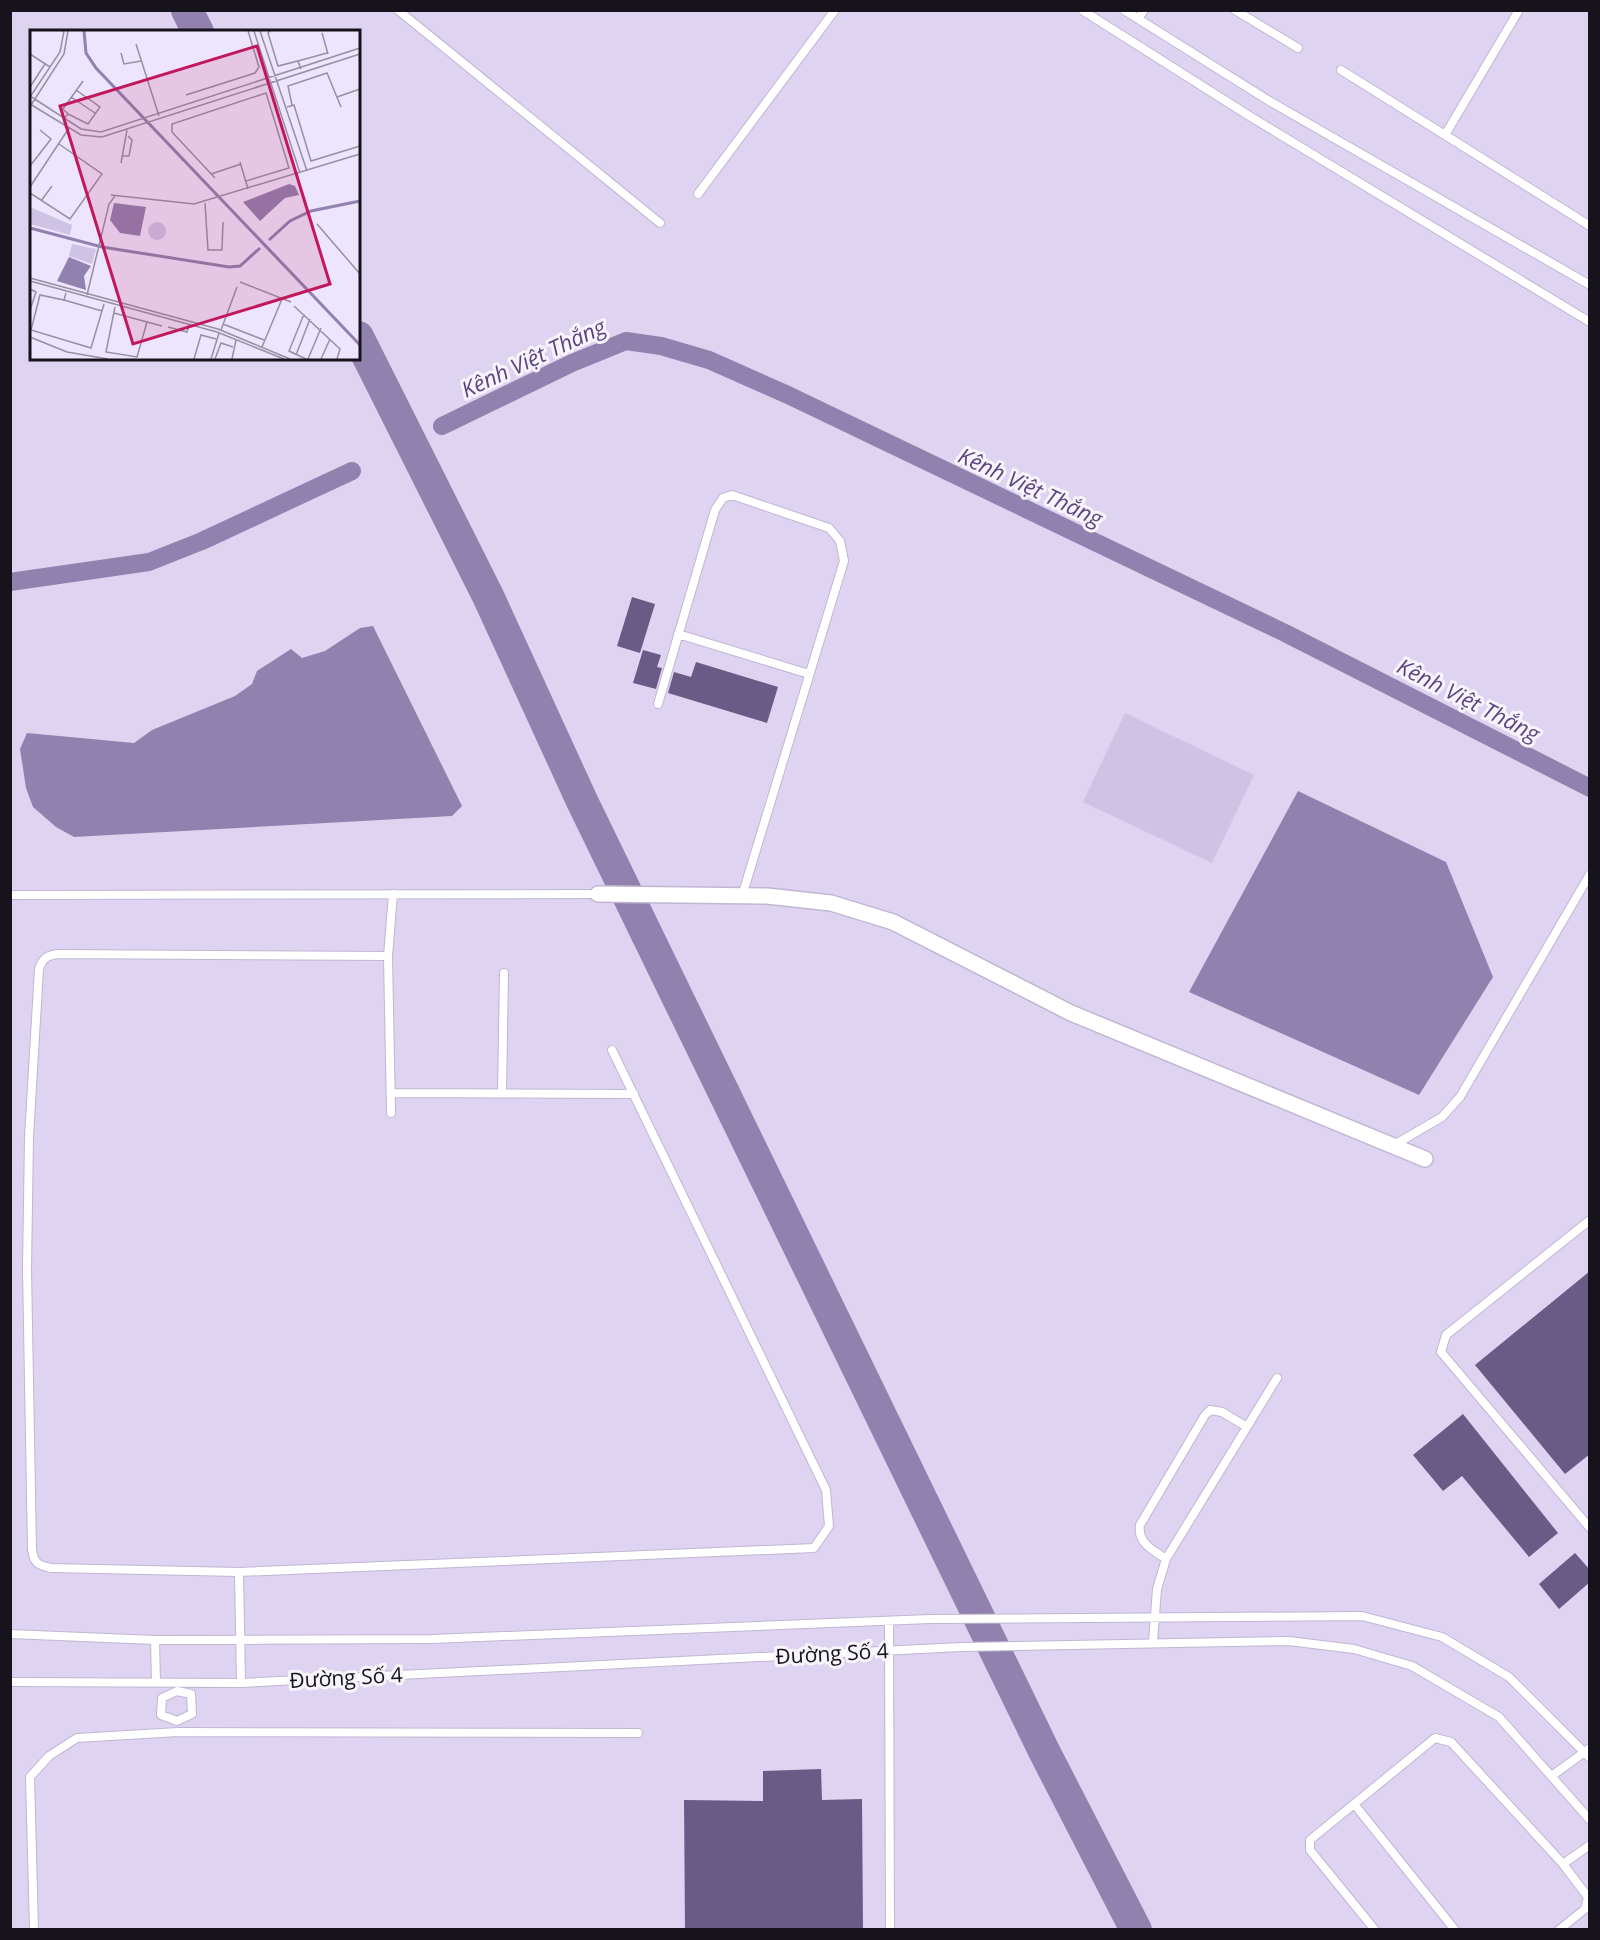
<svg xmlns="http://www.w3.org/2000/svg" width="1600" height="1940" viewBox="0 0 1600 1940" font-family="'Open Sans',sans-serif">
  <style>
    .built { fill: #ded4f1; fill-rule: evenodd }
    .green { fill: #cec2e5 }
    .water { fill: #9181af }
    .lines { fill: none; stroke-linecap: round; stroke-linejoin: round }
    .canal { stroke: #9181af; stroke-width: 18 }
    .river { stroke: #9181af; stroke-width: 32 }
    .building { fill: #6a5a86 }
    .service-casing { stroke: #c0b6d4; stroke-width: 10 }
    .minor-casing { stroke: #c0b6d4; stroke-width: 18 }
    .service { stroke: #fff; stroke-width: 8 }
    .minor { stroke: #fff; stroke-width: 15 }
    .labels { text-anchor: middle; dominant-baseline: central; stroke-width: 6; stroke-linejoin: round; paint-order: stroke }
    .street-label { font-size: 21px; fill: #16131d; stroke: #f7f5fb }
    .water-label { font-size: 22px; font-style: italic; fill: #5c4481; stroke: #f7f5fb }
    .inset-river { fill: none; stroke: #9181af; stroke-width: 3 }
    .inset-road { fill: none; stroke: #9790a3; stroke-width: 1.5 }
    .view { fill: #c2185b; fill-opacity: 0.15; stroke: #c2185b; stroke-width: 3 }
    .inset-edge { fill: none; stroke: #16131d; stroke-width: 3 }
  </style>
  <rect width="100%" height="100%" fill="#ede4fd"/>
  <path class="built" d="M 11,11 L 1589,11 L 1589,1929 L 11,1929 ZM 32,32 L 358,32 L 358,358 L 32,358 Z"/>
  <path class="green" d="M 1125,713 L 1254,775 L 1212,863 L 1083,802 Z"/>
  <path class="water" d="M 373,626 L 462,806 L 452,816 L 74,837 L 56,827 L 33,807 L 26,788 L 20,749 L 27,733 L 134,743 L 152,730 L 235,696 L 252,684 L 257,671 L 291,649 L 302,658 L 325,651 L 360,628 Z
    M 1298,791 L 1446,862 L 1493,977 L 1419,1095 L 1189,992 Z"/>
  <g class="lines">
    <path class="canal" d="M 442,426 L 572,363 L 626,341 L 661,346 L 709,360 L 788,395 L 1285,633 L 1590,788
      M 10,582 L 149,562 L 202,541 L 352,471"/>
    <path class="river" d="M 187,10 L 198,32
      M 358,337 L 488,596 L 582,801 L 1044,1751 L 1136,1930"/>
  </g>
  <path class="building" d="M 632,597 L 655,604 L 640,653 L 617,646 Z
    M 643,650 L 661,655 L 657,667 L 662,668 L 656,689 L 633,683 Z
    M 696,662 L 778,687 L 767,723 L 668,693 L 674,672 L 691,677 Z
    M 1590,1271 L 1590,1454 L 1565,1474 L 1475,1365 Z
    M 1463,1414 L 1558,1533 L 1529,1557 L 1462,1476 L 1443,1491 L 1413,1455 Z
    M 1575,1553 L 1590,1570 L 1590,1582 L 1559,1609 L 1539,1584 Z
    M 821,1769 L 822,1800 L 862,1799 L 863,1929 L 685,1929 L 684,1800 L 763,1801 L 763,1771 Z"/>
  <g class="lines">
    <g class="service-casing">
      <path id="service" d="M 398,10 L 660,223
        M 1082,10 L 1251,117 L 1590,322
        M 1124,10 L 1271,102 L 1590,285
        M 1235,10 L 1298,48
        M 1138,19 L 1144,10
        M 1341,70 L 1445,135 L 1519,10
        M 1445,135 L 1590,226
        M 698,194 L 835,10
        M 678,634 L 809,674
        M 658,704 L 715,510 L 723,498 L 732,495 L 829,528 L 840,541 L 844,561 L 742,896
        M 10,895 L 598,894
        M 388,956 L 57,954 C 46,956 43,958 39,969 L 29,1137 L 27,1269 L 32,1549 C 34,1564 38,1565 51,1568 L 239,1572 L 814,1548 L 829,1526 L 826,1490 L 612,1050
        M 391,1093 L 634,1094
        M 502,1093 L 504,973
        M 391,1113 L 388,956 L 393,894
        M 1394,1145 L 1442,1117 L 1460,1097 L 1590,874
        M 1590,1220 L 1446,1335 L 1441,1352 L 1590,1528
        M 1166,1559 C 1153,1550 1137,1543 1140,1525 L 1205,1415 L 1210,1410 L 1222,1412 L 1247,1427
        M 239,1572 L 241,1683
        M 889,1621 L 890,1930
        M 10,1634 L 155,1640 L 432,1639 L 930,1619 L 1362,1616 L 1442,1637 L 1509,1677 L 1590,1758
        M 155,1640 L 156,1682
        M 1153,1642 L 1157,1589 L 1166,1559 L 1277,1378
        M 10,1682 L 241,1683 L 961,1647 L 1289,1641 L 1354,1649 L 1412,1666 L 1499,1717 L 1590,1820
        M 177,1691 L 191,1694 L 192,1714 L 177,1721 L 161,1715 L 162,1698 Z
        M 1553,1775 L 1590,1748
        M 1354,1804 L 1455,1930
        M 34,1930 L 30,1777 L 49,1756 L 77,1738 L 178,1732 L 638,1733
        M 1375,1930 L 1310,1850 L 1310,1840 L 1435,1738 L 1451,1742 L 1563,1864
        M 1559,1930 L 1585,1909 L 1588,1897 L 1563,1864 L 1590,1845"/>
    </g>
    <g class="minor-casing">
      <path id="minor" d="M 598,894 L 767,896 L 831,903 L 893,922 L 1071,1013 L 1425,1159"/>
    </g>
    <use href="#service" class="service"/>
    <use href="#minor" class="minor"/>
  </g>
  <g class="labels">
    <g class="street-label">
      <text transform="translate(832 1653) rotate(-3)">Đường Số 4</text>
      <text transform="translate(346 1677) rotate(-3)">Đường Số 4</text>
    </g>
    <g class="water-label">
      <text transform="translate(533 357) rotate(-25)">Kênh Việt Thắng</text>
      <text transform="translate(1031 486) rotate(25)">Kênh Việt Thắng</text>
      <text transform="translate(1469 699) rotate(27)">Kênh Việt Thắng</text>
    </g>
  </g>
  <g transform="translate(30 30)">
    <rect width="330" height="330" fill="#ede4fd"/>
    <path d="M 0,177 L 42,195 L 40,205 L 0,194 ZM118 201a9 9 0 1 1 18 0a9 9 0 1 1-18 0ZM 42,214 L 66,219 L 62,234 L 39,226 Z" fill="#cec2e5"/>
    <path d="M 259,154 L 265,156 L 269,165 L 255,168 L 230,191 L 213,172 ZM 84,173 L 116,177 L 110,206 L 90,203 L 80,190 ZM 39,227 L 61,236 L 54,246 L 56,260 L 27,251 Z" fill="#9181af"/>
    <path class="inset-river" d="M 54,1 L 56,23 L 66,38 L 330,315M 0,198 L 72,217 L 199,237 L 210,236 L 230,218M 239,210 L 260,191 L 281,181 L 330,171"/>
    <path class="inset-road" d="M 224,1 L 270,143M 230,1 L 277,141M 240,1 L 238,3 L 248,36 L 268,31 L 271,39M 292,3 L 298,24M 106,14 L 129,86M 91,23 L 94,34 L 111,31M 0,24 L 20,37M 268,31 L 297,23M 0,57 L 15,34M 156,65 L 225,43 L 229,37 L 218,1M 0,66 L 51,99 L 71,102 L 330,18M 0,67 L 30,22 L 34,1M 41,67 L 65,83M 307,67 L 330,59M 0,74 L 51,105 L 72,107 L 330,24M 1,75 L 34,24 L 38,1M 262,75 L 258,56 L 297,43 L 311,77M 257,77 L 264,75 L 281,131 L 330,116M 38,84 L 58,94 L 70,77 L 46,60M 34,89 L 38,84 L 33,79 L 53,51M 93,126 L 99,126 L 102,110 L 98,106M 210,132 L 218,159M 91,133 L 97,100M 0,136 L 21,109 L 10,100M 181,144 L 211,134M 185,148 L 142,102 L 142,94 L 236,63 L 259,138 L 216,151M 0,157 L 39,98M 0,163 L 40,189 L 72,144 L 29,114M 81,165 L 164,174 L 330,124M 11,171 L 22,156M 175,173 L 178,220 L 192,220 L 193,192M 287,194 L 330,244M 0,248 L 188,299 L 260,329M 0,251 L 187,302 L 254,329M 210,252 L 261,272M 0,259 L 6,262 L 0,280M 36,263 L 34,270 L 10,265 L 1,300 L 61,318 L 74,274M 57,265 L 79,174 L 85,166M 34,270 L 72,281M 264,276 L 310,319 L 307,329M 85,277 L 76,322 L 107,327 L 117,292 L 132,296M 84,283 L 117,292M 274,284 L 259,321 L 276,329M 193,294 L 234,310M 138,297 L 157,302 L 159,295M 191,300 L 207,257M 0,307 L 37,322 L 78,329M 232,317 L 252,269M 266,325 L 280,289M 164,329 L 171,305 L 186,309M 181,329 L 189,303M 185,329 L 191,313 L 203,317M 202,329 L 206,310M 278,329 L 291,298M 291,329 L 300,309"/>
    <path class="view" d="M 227,16 L 300,254 L 103,314 L 30,76 Z"/>
    <rect width="330" height="330" class="inset-edge"/>
  </g>
  <rect width="1600" height="1940" fill="none" stroke="#16131d" stroke-width="24"/>
</svg>
